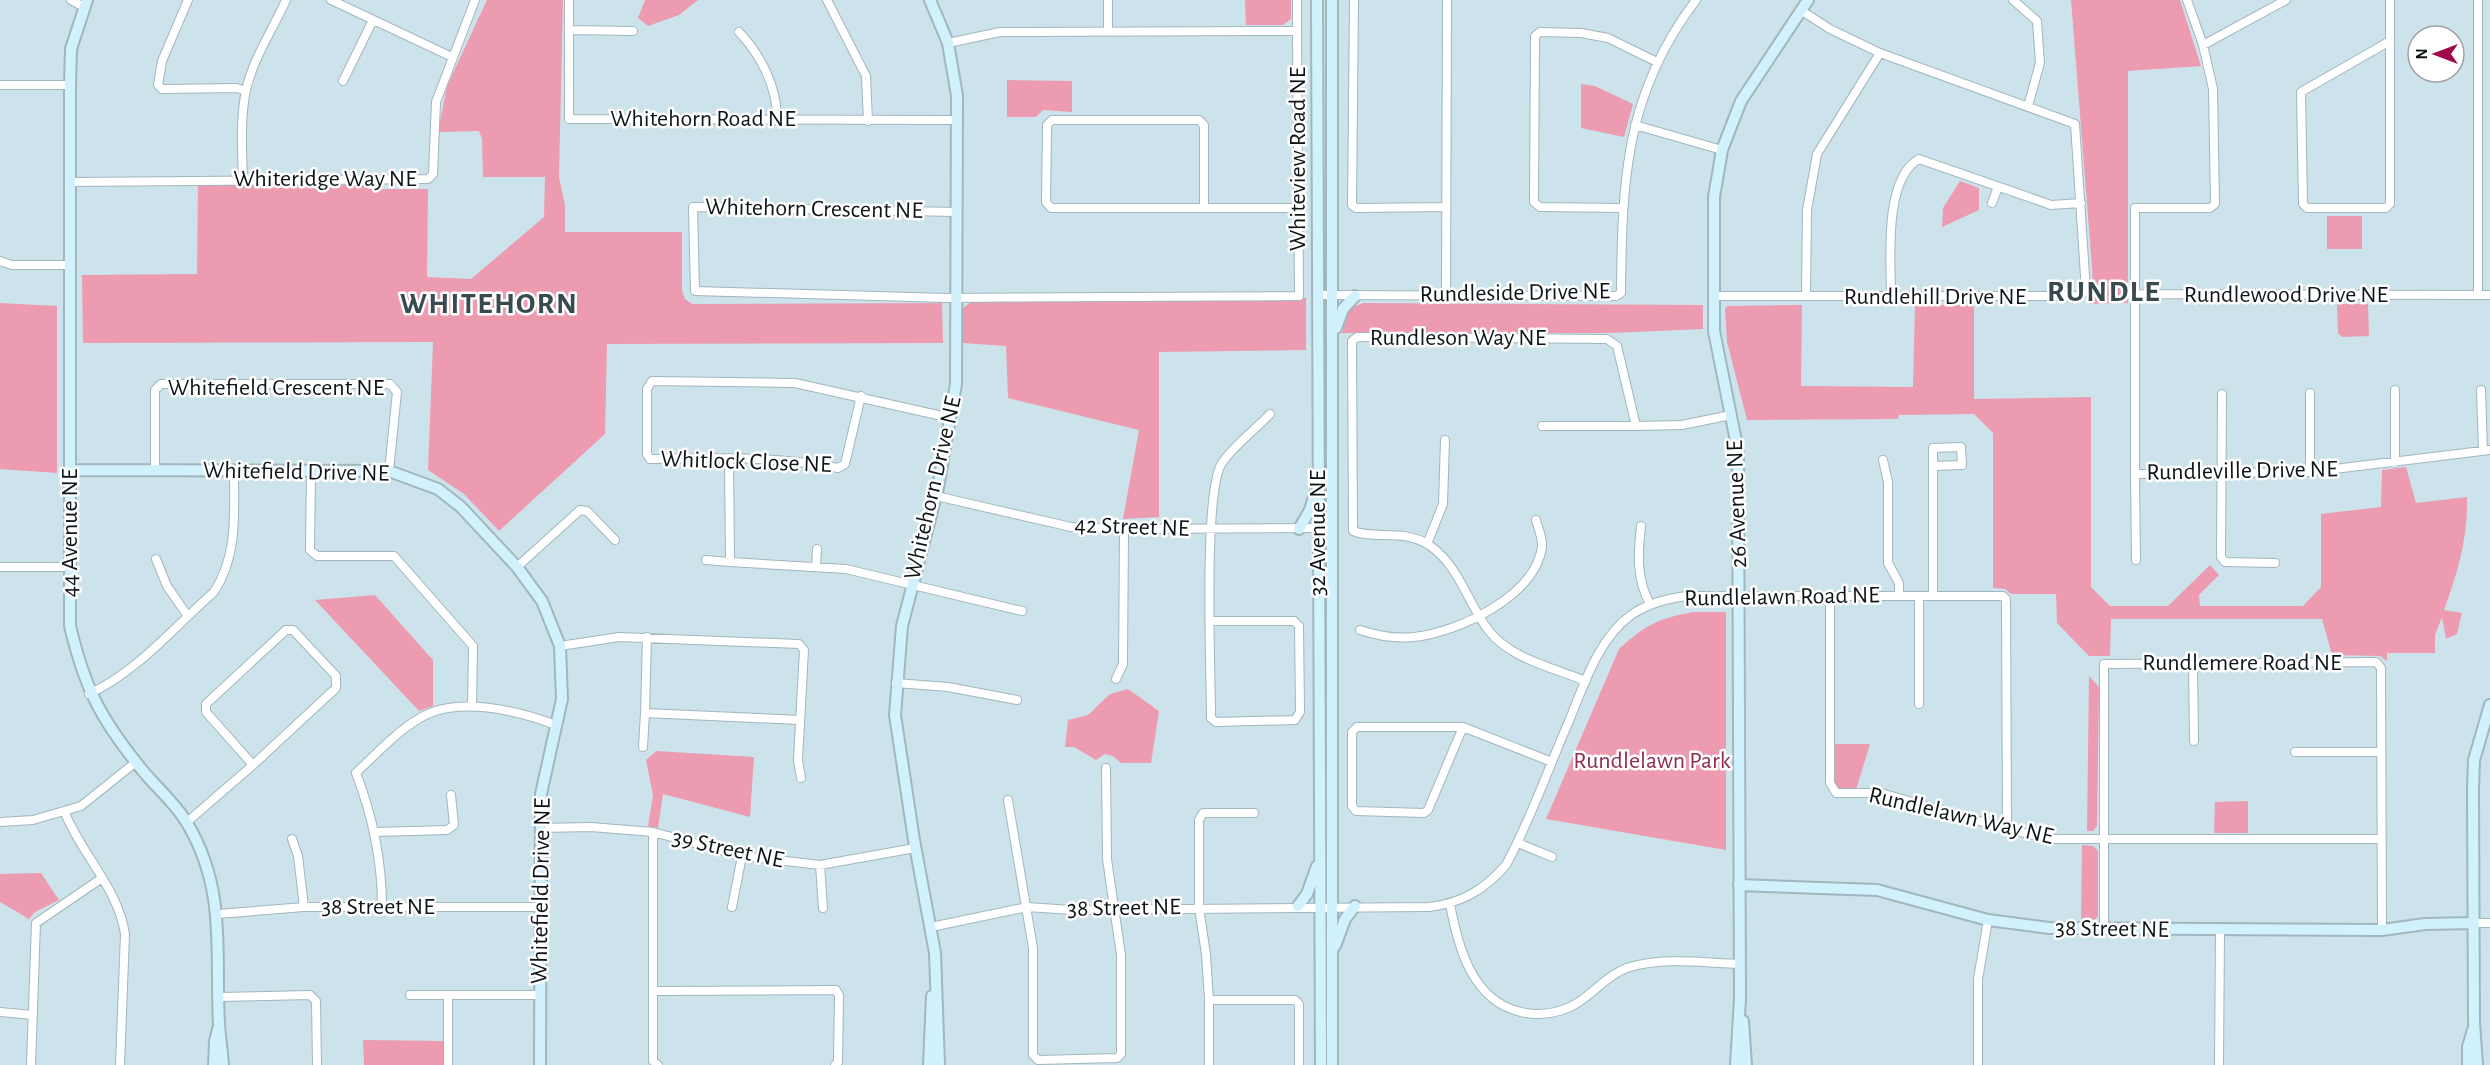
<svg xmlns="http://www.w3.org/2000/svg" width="2490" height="1065" viewBox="0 0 2490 1065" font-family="'Alegreya Sans',sans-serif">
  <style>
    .green { fill: #ed9bb0 }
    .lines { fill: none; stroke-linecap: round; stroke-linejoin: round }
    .street-casing { stroke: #a1b6be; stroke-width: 10 }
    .secondary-casing { stroke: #a1b6be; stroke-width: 14 }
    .street { stroke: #fff; stroke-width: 8 }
    .secondary { stroke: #d1f2fc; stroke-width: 10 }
    .labels { text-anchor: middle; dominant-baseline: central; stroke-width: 5; stroke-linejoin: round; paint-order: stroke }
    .street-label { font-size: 24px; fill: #0e1518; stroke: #fff }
    .park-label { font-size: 24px; fill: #8f2d4e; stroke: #fff }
    .district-label { font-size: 30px; font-weight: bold; letter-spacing: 1.5px; fill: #384a50; stroke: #fff }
  </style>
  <rect width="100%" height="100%" fill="#cde3eb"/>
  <path class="green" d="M 487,0 L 563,0 L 559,177 L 565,205 L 565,232 L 682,232 L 682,291 L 685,299 L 692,304 L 942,303 L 943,343 L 607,344 L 605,434 L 499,531 L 464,494 L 428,470 L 433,342 L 83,343 L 82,275 L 197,274 L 198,185 L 364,185 L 370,189 L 428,189 L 427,277 L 471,279 L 544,217 L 545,177 L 483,177 L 482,139 L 479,131 L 438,132 L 447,86 Z
    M 645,0 L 698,0 L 679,15 L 648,26 L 638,18 Z
    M 1245,0 L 1291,0 L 1291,19 L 1283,25 L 1246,25 Z
    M 2071,0 L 2180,0 L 2201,66 L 2128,71 L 2128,303 L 2089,304 L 2093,296 L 2092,267 Z
    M 1007,80 L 1072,81 L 1072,112 L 1043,110 L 1036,117 L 1007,117 Z
    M 1581,84 L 1595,86 L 1633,104 L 1624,137 L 1581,128 Z
    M 1960,181 L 1979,188 L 1979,210 L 1942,227 L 1943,208 Z
    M 2327,216 L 2362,216 L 2362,249 L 2327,249 Z
    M 1298,298 L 1306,298 L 1306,350 L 1159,352 L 1159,517 L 1123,519 L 1139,430 L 1008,398 L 1006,346 L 963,343 L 962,309 L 972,301 L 1294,301 Z
    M 0,303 L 57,306 L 57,473 L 0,469 Z
    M 1363,303 L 1703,305 L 1703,329 L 1612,333 L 1342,333 L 1348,309 Z
    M 2337,304 L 2368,304 L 2369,336 L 2342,337 L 2338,333 Z
    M 1802,305 L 1801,386 L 1913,387 L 1915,305 L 1974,305 L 1974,399 L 2091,397 L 2091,587 L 2110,606 L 2168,606 L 2210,565 L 2219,575 L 2199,595 L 2200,606 L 2303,606 L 2321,587 L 2321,514 L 2381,507 L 2382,470 L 2406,467 L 2416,503 L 2467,497 C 2468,538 2458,572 2444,610 L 2462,613 L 2457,634 L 2446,639 L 2442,617 L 2435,635 L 2435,653 L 2387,653 L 2387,661 L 2380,656 L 2332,655 L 2322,619 L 2111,619 L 2110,656 L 2089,656 L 2057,623 L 2056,594 L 2011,594 L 2005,589 L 1993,588 L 1993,433 L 1974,414 L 1899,415 L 1898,419 L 1747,420 L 1727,342 L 1725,309 L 1727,306 Z
    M 375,595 L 433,660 L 433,706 L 419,711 L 315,600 Z
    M 1694,612 L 1726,612 L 1726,850 L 1546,819 L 1619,649 C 1645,625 1659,618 1694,612 Z
    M 2089,676 L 2099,687 L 2097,826 L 2093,831 L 2087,831 Z
    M 1128,689 L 1159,711 L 1151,763 L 1121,763 L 1113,756 L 1105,754 L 1096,760 L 1074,747 L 1065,747 L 1068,720 L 1088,715 L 1110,694 Z
    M 1830,744 L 1870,744 L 1855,793 L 1836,793 L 1830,783 Z
    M 656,751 L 754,757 L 750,817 L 663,794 L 658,828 L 648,826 L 653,795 L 646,760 Z
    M 2248,801 L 2248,833 L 2214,833 L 2215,802 Z
    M 2082,845 L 2093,846 L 2098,851 L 2098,916 L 2093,921 L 2081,922 Z
    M 41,873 L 59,900 L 35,912 L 29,919 L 0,902 L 0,874 Z
    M 363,1040 L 443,1041 L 443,1065 L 364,1065 Z"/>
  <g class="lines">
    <g class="street-casing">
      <path id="street" d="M 71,0 L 84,7
        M 188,0 L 162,61 L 158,85 L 162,89 L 237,88 L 246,91
        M 331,0 L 452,57
        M 569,0 L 569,119 L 957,120
        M 827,0 L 866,76 L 868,121
        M 1108,0 L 1108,32
        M 1354,0 L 1352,205 L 1356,208 L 1446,207
        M 2013,0 L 2037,21 L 2040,63 L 2028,106
        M 2187,0 L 2203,45 L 2213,89 L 2215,204 L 2210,208 L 2135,208 L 2135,294 L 2490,295
        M 569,30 L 633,31
        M 1297,31 L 1297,0
        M 739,32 C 761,55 777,87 777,119
        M 2390,41 L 2301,92 L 2303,204 L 2307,208 L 2386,208 L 2390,204 L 2390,0
        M 948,43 L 1000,32 L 1297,31 L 1299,296 L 947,298 L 695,291 L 693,207 L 957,212
        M 2203,45 L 2286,0
        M 343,81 L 373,20
        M 0,85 L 70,85
        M 1635,125 L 1722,150
        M 243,180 C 242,150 240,119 246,90 C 253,59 273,29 286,0
        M 70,182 L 428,179 L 433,174 L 436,102 L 475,0
        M 1992,203 L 1998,187
        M 1204,207 L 1204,125 L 1199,120 L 1052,120 L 1047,125 L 1046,202 L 1051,208 L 1298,208
        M 1622,208 L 1540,207 L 1534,202 L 1535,36 L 1540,32 L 1581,33 L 1608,38 L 1657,62
        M 0,261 L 12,265 L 70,265
        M 2135,294 L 2135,474 L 2310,472 L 2490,450
        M 1317,295 L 1616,296 L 1621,293 C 1622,181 1625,93 1696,0
        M 2478,295 L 2478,0
        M 1446,296 L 1447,0
        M 1713,296 L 2079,296 L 2086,291 L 2075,124 L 1880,53 L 1830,29 L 1802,11
        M 1806,296 L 1807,210 L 1817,154 L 1880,53
        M 1891,297 C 1891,262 1883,179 1919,159 L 2051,205 L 2081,203
        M 2481,390 L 2483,451
        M 2310,393 L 2310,472
        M 2222,394 L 2221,557 L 2225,562 L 2275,563
        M 861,396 L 845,464 L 838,468 C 776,456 714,458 650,459 L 647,454 L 647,389 L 652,381 L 795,383 L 951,418
        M 1542,426 L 1636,426
        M 729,458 L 730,562 L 846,569 L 1022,611
        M 1883,460 L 1888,482 L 1888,563 L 1899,583 L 1899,596
        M 2395,463 L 2395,390
        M 311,469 L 310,550 L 317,556 L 394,556 L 473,646 L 472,707
        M 155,470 L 155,390 L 161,384 L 390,384 L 397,392 L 389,471
        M 2135,474 L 2136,560
        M 936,496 L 1071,527 L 1124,529 L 1331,528
        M 1641,526 C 1638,553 1636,579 1650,604
        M 1427,544 L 1443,504 L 1445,440
        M 156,559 L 167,586 L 187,615
        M 706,560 L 730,562
        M 0,567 L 69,567
        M 517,567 L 580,510 L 587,511 L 615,540
        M 816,567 L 817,549
        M 1830,596 L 1830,783 L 1836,793 L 1881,793 L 2007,829 L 2051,839 L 2381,839
        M 1933,596 L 1933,448 L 1961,447 L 1962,465 L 1933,466
        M 1919,597 L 1919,704
        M 1211,621 L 1294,621 L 1299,626 L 1300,712 L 1295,720 L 1216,722 L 1211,718 C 1211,674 1203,491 1222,463 C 1234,445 1255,430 1270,414
        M 1360,630 C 1378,636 1395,639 1414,637 C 1459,632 1535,596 1542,547 C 1543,538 1538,528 1536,520
        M 647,637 L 645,713 L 800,720
        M 560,646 L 619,637 L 799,644 L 804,650 L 798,760 L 801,778
        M 2193,663 L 2194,741
        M 1116,679 L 1123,664 L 1124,529
        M 1586,681 C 1554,668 1511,659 1489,631 C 1467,603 1460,566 1429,545 C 1402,528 1375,540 1353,531 L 1352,341 L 1357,337 L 1607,339 L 1617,346 L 1636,426 L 1682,425 L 1731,415
        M 896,683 L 948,687 L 1017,700
        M 89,694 C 138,671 174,627 214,592 C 238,555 234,514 234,471
        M 1463,727 L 1428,810 L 1424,813 L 1356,811 L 1352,806 L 1352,732 L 1357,727 L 1463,727 L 1552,762
        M 643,747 L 645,713
        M 2295,752 L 2381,752
        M 1008,800 L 1033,948 L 1033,1055 L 1038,1060 L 1117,1058 L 1121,1054 L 1121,955 L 1107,859 L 1106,768
        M 65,813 C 82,855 118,888 125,934 L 120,1065
        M 0,822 L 33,820 L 81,806 L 136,762
        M 187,822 L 253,765 L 336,688 L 336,676 L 293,630 L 286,630 L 206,704 L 206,712 L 253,765
        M 541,828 L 591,827 L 653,832 L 742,856 L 820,865 L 915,848
        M 375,832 L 447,830 L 454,825 L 451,795
        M 653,832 L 653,1061 L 658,1065
        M 292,839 L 298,856 L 304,907
        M 1518,843 L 1552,857
        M 820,865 L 823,908
        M 1450,904 C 1458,947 1472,1001 1521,1012 C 1537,1016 1554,1014 1570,1007 C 1592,997 1606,974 1630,967 C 1665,957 1704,963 1740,964
        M 382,907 C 382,859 373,817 356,773 C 376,754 396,732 420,718 C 457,695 518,711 556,725
        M 732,907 L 742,856
        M 218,914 L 304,907 L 539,907
        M 2473,923 L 2490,923
        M 931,927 L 1027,907 L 1072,910 L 1429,907 C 1462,903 1484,890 1506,865 C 1531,819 1548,769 1569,721 C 1584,685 1598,639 1631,615 C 1649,603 1666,599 1687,596 L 2003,596 L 2006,599 L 2007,829
        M 2104,929 L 2104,664 L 2376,662 L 2381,668 L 2382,930
        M 653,991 L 836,990 L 839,995 L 838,1062 L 835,1065
        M 410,995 L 540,995
        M 219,997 L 310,995 L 316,1001 L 317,1065
        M 1209,1000 L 1206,954 L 1199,908 L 1199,820 L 1203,813 L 1254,813
        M 0,1012 L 33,1015
        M 31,1065 L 36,923 L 102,878
        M 448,1065 L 448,996
        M 1209,1065 L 1209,1000 L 1295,1000 L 1299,1004 L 1299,1065
        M 1978,1065 L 1978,979 L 1988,920
        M 2219,1065 L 2220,930"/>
    </g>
    <g class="secondary-casing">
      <path id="secondary" d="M 87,0 L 71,49 L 70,85 L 70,626 C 85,689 101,720 143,771 C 157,788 176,804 187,823 C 227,890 215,951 219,1024 C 220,1038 222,1051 223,1065
        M 930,0 L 948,43 L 957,96 L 956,384 L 938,488 L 902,626 L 895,715 L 914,840 L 935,953 L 939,1065
        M 1317,0 L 1321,1065
        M 1332,0 L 1332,1065
        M 1336,328 L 1343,309 L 1355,296
        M 71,470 L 389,471 L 438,489 L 461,507 L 517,567 L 542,601 L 560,646 L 562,699 L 541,794 L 540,1065
        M 1299,529 L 1310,510 L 1315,494
        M 1739,885 L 1877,890 L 1988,920 L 2049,928 L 2382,930 L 2425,924 L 2473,923
        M 1298,906 L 1307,894 L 1317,866
        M 1335,946 L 1345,919 L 1355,906
        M 1743,1021 L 1746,1065
        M 214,1065 L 215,1041 L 219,1026
        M 929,1065 L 932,996
        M 1736,1065 L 1740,999 L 1738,451 L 1714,331 L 1714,197 L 1722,150 L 1741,101 L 1808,0
        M 2468,1065 L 2468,1047 L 2473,1030
        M 2477,1065 L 2474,1022 L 2473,788 L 2474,760 L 2490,705"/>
    </g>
    <use href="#street" class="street"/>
    <use href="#secondary" class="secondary"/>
  </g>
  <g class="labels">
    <g class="street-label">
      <text x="703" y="119">Whitehorn Road NE</text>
      <text transform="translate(1298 159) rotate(-90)">Whiteview Road NE</text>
      <text x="325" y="179">Whiteridge Way NE</text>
      <text transform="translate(814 209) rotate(1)">Whitehorn Crescent NE</text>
      <text transform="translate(1515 293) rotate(-1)">Rundleside Drive NE</text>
      <text x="2286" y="295">Rundlewood Drive NE</text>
      <text x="1935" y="297">Rundlehill Drive NE</text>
      <text x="1458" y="338">Rundleson Way NE</text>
      <text x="276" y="388">Whitefield Crescent NE</text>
      <text transform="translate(746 462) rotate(2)">Whitlock Close NE</text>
      <text transform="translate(2242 471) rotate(-1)">Rundleville Drive NE</text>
      <text transform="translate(296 472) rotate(1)">Whitefield Drive NE</text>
      <text transform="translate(933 488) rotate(-77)">Whitehorn Drive NE</text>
      <text transform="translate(1737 504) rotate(-92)">26 Avenue NE</text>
      <text transform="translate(1132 527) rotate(2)">42 Street NE</text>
      <text transform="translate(70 533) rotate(-90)">44 Avenue NE</text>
      <text transform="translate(1318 533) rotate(-90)">32 Avenue NE</text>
      <text transform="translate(1782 597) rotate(-1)">Rundlelawn Road NE</text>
      <text x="2242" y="663">Rundlemere Road NE</text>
      <text transform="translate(1961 816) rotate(13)">Rundlelawn Way NE</text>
      <text transform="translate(728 849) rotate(12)">39 Street NE</text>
      <text transform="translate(541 891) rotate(-89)">Whitefield Drive NE</text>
      <text x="378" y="907">38 Street NE</text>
      <text transform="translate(1124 908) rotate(-1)">38 Street NE</text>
      <text transform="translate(2112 929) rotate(1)">38 Street NE</text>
    </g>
    <g class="park-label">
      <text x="1652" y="761">Rundlelawn Park</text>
    </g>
    <g class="district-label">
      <text x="2104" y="292">RUNDLE</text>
      <text x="489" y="304">WHITEHORN</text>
    </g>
  </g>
  <g transform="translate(2436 54) rotate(270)"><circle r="28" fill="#ffffff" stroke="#9fa1a3" stroke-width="1.5"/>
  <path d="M0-4.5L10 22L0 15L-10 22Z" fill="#9f064c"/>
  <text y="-9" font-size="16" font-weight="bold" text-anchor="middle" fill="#0e1518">N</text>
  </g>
</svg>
